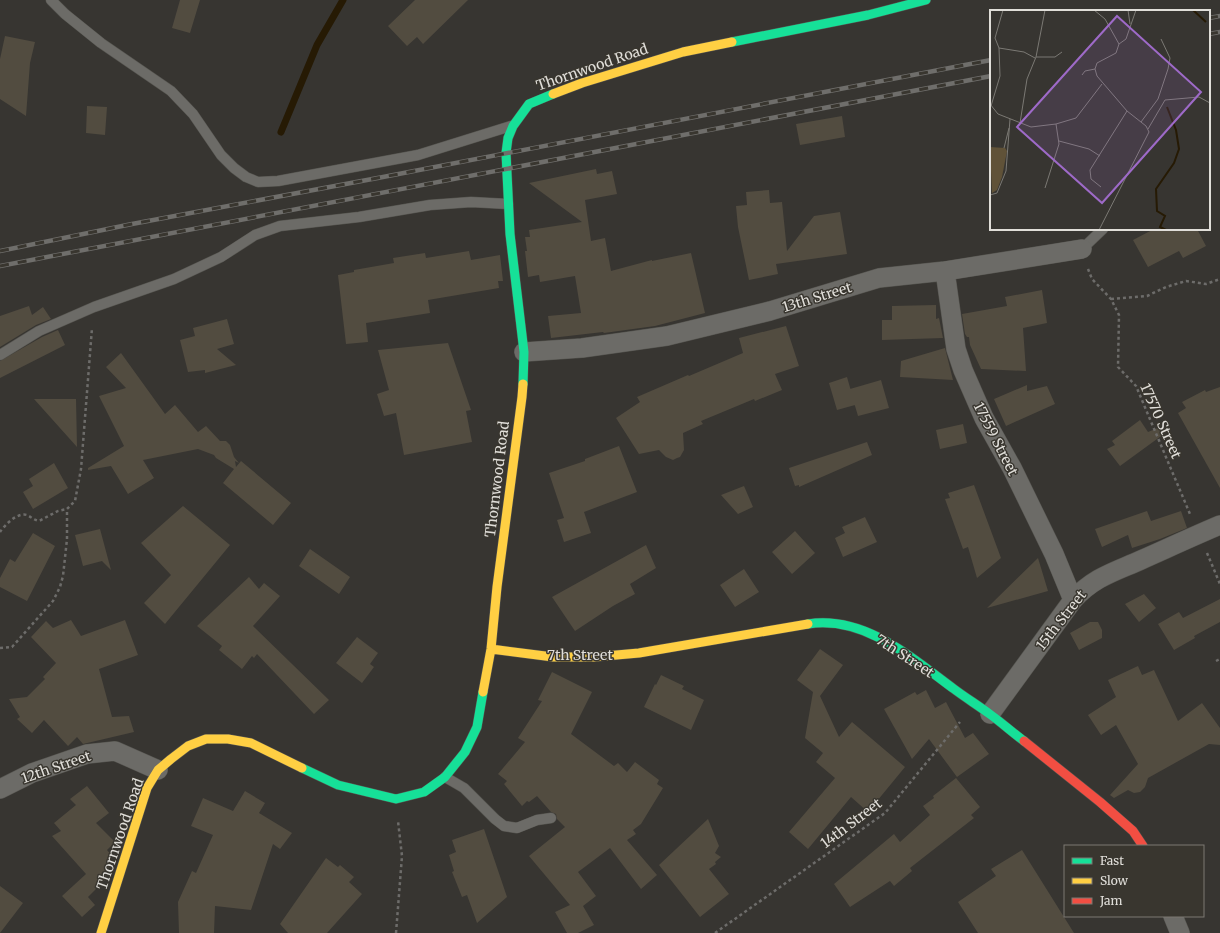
<svg xmlns="http://www.w3.org/2000/svg" width="1220" height="933" viewBox="0 0 1220 933" font-family="Merriweather,serif">
  <style>
    .lines { fill: none; stroke-linecap: round; stroke-linejoin: round }
    .stream { stroke: #261a04; stroke-width: 7 }
    .building { fill: #524c40 }
    .lane-casing { stroke: #55544f; stroke-width: 11 }
    .street-casing { stroke: #55544f; stroke-width: 20 }
    .fast-casing { stroke: #55544f; stroke-width: 10 }
    .slow-casing { stroke: #55544f; stroke-width: 10 }
    .jam-casing { stroke: #55544f; stroke-width: 10 }
    .path { stroke: #6d6c6a; stroke-width: 2.5; stroke-dasharray: 3 3; stroke-linecap: butt }
    .lane { stroke: #6c6b67; stroke-width: 10 }
    .street { stroke: #6c6b67; stroke-width: 19 }
    .fast { stroke: #16e098; stroke-width: 9 }
    .slow { stroke: #ffcf43; stroke-width: 9 }
    .jam { stroke: #f24e42; stroke-width: 9 }
    .rail-casing { stroke: #6f6e6b; stroke-width: 4.5 }
    .rail { stroke: #39362f; stroke-width: 3; stroke-dasharray: 9; stroke-linecap: butt }
    .labels { text-anchor: middle; dominant-baseline: central; stroke-width: 3; stroke-linejoin: round; paint-order: stroke }
    .street-label { font-size: 14px; fill: #e0ded9; stroke: #39362f }
    .inset-river { fill: none; stroke: #261a04; stroke-width: 2 }
    .inset-road { fill: none; stroke: #7b7974; stroke-width: 1 }
    .view { fill: #9e6ac8; fill-opacity: 0.15; stroke: #9e6ac8; stroke-width: 2 }
    .inset-edge { fill: none; stroke: #e0ded9; stroke-width: 2 }
  </style>
  <rect width="100%" height="100%" fill="#373531"/>
  <g class="lines">
    <path class="stream" d="M 281,132 L 317,45 L 343,0"/>
  </g>
  <path class="building" d="M 180,0 L 200,0 L 190,33 L 172,28 Z
    M 415,0 L 468,0 L 423,44 L 417,37 L 407,46 L 388,26 Z
    M 5,36 L 35,42 L 30,63 L 26,116 L 0,99 L 0,59 Z
    M 87,106 L 107,107 L 105,135 L 86,133 Z
    M 842,116 L 845,137 L 800,145 L 796,124 Z
    M 596,169 L 597,174 L 612,171 L 617,194 L 585,200 L 591,241 L 605,238 L 611,271 L 652,260 L 652,261 L 691,253 L 705,313 L 655,326 L 604,333 L 603,332 L 551,338 L 548,316 L 581,313 L 575,276 L 540,282 L 539,275 L 528,277 L 525,251 L 527,251 L 525,237 L 530,237 L 529,230 L 582,222 L 529,183 Z
    M 769,190 L 770,203 L 782,202 L 787,251 L 814,216 L 840,212 L 847,254 L 776,264 L 778,274 L 749,280 L 738,227 L 736,206 L 747,205 L 746,192 Z
    M 1154,229 L 1197,229 L 1206,246 L 1183,258 L 1179,251 L 1148,267 L 1133,240 Z
    M 469,251 L 471,260 L 500,255 L 503,281 L 498,281 L 499,288 L 428,300 L 430,313 L 366,323 L 368,342 L 346,344 L 338,275 L 354,272 L 354,270 L 394,263 L 393,258 L 425,253 L 426,258 Z
    M 1042,290 L 1047,323 L 1023,328 L 1026,371 L 981,369 L 970,345 L 969,337 L 967,337 L 965,334 L 962,314 L 1007,306 L 1005,297 Z
    M 936,305 L 936,319 L 939,318 L 943,338 L 882,340 L 882,320 L 892,320 L 892,306 Z
    M 29,306 L 32,315 L 43,307 L 51,319 L 36,325 L 0,347 L 0,316 Z
    M 227,319 L 234,344 L 217,349 L 236,365 L 205,373 L 205,370 L 188,372 L 180,340 L 195,336 L 193,328 Z
    M 786,326 L 799,366 L 775,374 L 782,390 L 755,401 L 754,399 L 701,421 L 703,424 L 683,433 L 684,450 L 680,457 L 677,458 L 673,460 L 666,457 L 659,450 L 639,454 L 616,418 L 640,402 L 637,397 L 688,375 L 689,376 L 743,353 L 739,338 Z
    M 58,330 L 65,345 L 0,378 L 0,361 L 42,337 Z
    M 448,343 L 471,410 L 466,411 L 472,442 L 404,455 L 396,413 L 384,416 L 377,394 L 389,390 L 378,350 Z
    M 945,348 L 953,380 L 900,377 L 901,361 Z
    M 121,353 L 165,414 L 175,405 L 198,432 L 206,426 L 220,441 L 226,441 L 230,445 L 234,457 L 239,463 L 235,461 L 236,467 L 241,461 L 291,503 L 273,525 L 223,483 L 234,469 L 216,458 L 214,455 L 198,449 L 143,460 L 154,478 L 128,494 L 111,466 L 88,470 L 88,468 L 124,446 L 99,396 L 126,388 L 106,367 Z
    M 847,377 L 855,405 L 837,410 L 829,383 Z
    M 881,380 L 889,408 L 858,416 L 850,389 Z
    M 1027,385 L 1027,391 L 1047,386 L 1055,404 L 1006,426 L 994,399 Z
    M 1220,387 L 1220,488 L 1178,413 L 1186,408 L 1182,402 L 1205,390 L 1206,392 Z
    M 34,399 L 76,399 L 77,447 Z
    M 1140,420 L 1148,432 L 1165,425 L 1168,431 L 1120,466 L 1107,449 L 1115,445 L 1112,441 Z
    M 963,424 L 967,443 L 940,449 L 936,430 Z
    M 867,442 L 872,455 L 799,487 L 799,485 L 795,486 L 789,468 Z
    M 619,446 L 637,492 L 584,512 L 591,533 L 564,542 L 557,520 L 564,518 L 549,473 L 585,461 L 585,459 Z
    M 54,463 L 68,488 L 33,509 L 23,492 L 33,486 L 29,479 Z
    M 974,485 L 1001,558 L 977,578 L 968,547 L 963,549 L 945,499 L 950,498 L 948,493 Z
    M 744,486 L 753,507 L 738,514 L 721,495 Z
    M 183,506 L 230,545 L 165,624 L 144,603 L 171,575 L 141,543 Z
    M 1147,511 L 1151,521 L 1181,511 L 1187,528 L 1160,539 L 1132,548 L 1128,535 L 1102,547 L 1095,529 Z
    M 865,517 L 877,542 L 843,557 L 835,538 L 845,533 L 842,527 Z
    M 100,529 L 111,570 L 102,561 L 83,566 L 75,535 Z
    M 795,531 L 815,553 L 792,574 L 772,552 Z
    M 33,533 L 55,546 L 27,601 L 0,587 L 0,578 L 10,559 L 15,562 Z
    M 646,545 L 656,568 L 630,584 L 635,594 L 613,606 L 575,631 L 552,597 Z
    M 310,549 L 350,577 L 339,594 L 299,566 Z
    M 1038,558 L 1048,591 L 987,608 Z
    M 744,569 L 759,592 L 735,607 L 720,585 Z
    M 249,577 L 259,589 L 264,583 L 280,596 L 253,626 L 329,700 L 314,714 L 257,654 L 254,658 L 252,656 L 242,669 L 219,650 L 222,646 L 197,626 Z
    M 1144,594 L 1156,608 L 1139,622 L 1125,604 Z
    M 1220,599 L 1220,622 L 1194,636 L 1195,638 L 1174,650 L 1158,624 L 1179,612 L 1183,618 Z
    M 71,620 L 81,636 L 125,620 L 138,655 L 99,669 L 112,717 L 129,716 L 134,732 L 83,744 L 77,737 L 68,746 L 44,720 L 32,733 L 17,719 L 20,717 L 9,699 L 27,697 L 45,679 L 43,677 L 56,663 L 31,637 L 46,621 L 53,628 Z
    M 1090,622 L 1098,622 L 1102,630 L 1102,638 L 1079,650 L 1070,633 Z
    M 357,637 L 378,653 L 370,664 L 374,667 L 362,683 L 336,663 Z
    M 820,649 L 843,665 L 820,696 L 839,737 L 852,722 L 905,767 L 868,812 L 851,797 L 808,849 L 789,832 L 835,778 L 816,762 L 823,753 L 805,738 L 813,692 L 797,680 Z
    M 1138,666 L 1142,675 L 1154,670 L 1178,721 L 1202,703 L 1220,728 L 1220,745 L 1209,744 L 1148,778 L 1145,787 L 1140,792 L 1134,793 L 1128,790 L 1114,798 L 1110,795 L 1138,764 L 1116,725 L 1101,735 L 1088,715 L 1116,697 L 1108,680 Z
    M 552,672 L 592,692 L 571,734 L 614,766 L 618,763 L 627,772 L 635,762 L 659,780 L 657,784 L 663,788 L 641,824 L 633,830 L 636,834 L 627,840 L 657,875 L 641,889 L 610,848 L 578,872 L 596,896 L 583,906 L 594,925 L 578,933 L 567,933 L 555,912 L 570,905 L 529,856 L 565,827 L 557,819 L 556,814 L 551,812 L 537,796 L 529,802 L 527,801 L 522,806 L 504,784 L 507,781 L 498,774 L 525,742 L 518,738 L 542,701 L 538,700 Z
    M 661,675 L 684,686 L 682,689 L 704,700 L 691,730 L 644,707 L 655,684 L 656,685 Z
    M 926,690 L 935,708 L 946,702 L 965,738 L 973,733 L 989,754 L 957,777 L 929,739 L 912,759 L 884,709 L 915,692 L 917,695 Z
    M 956,778 L 980,807 L 971,815 L 974,818 L 910,868 L 912,871 L 894,886 L 890,881 L 850,907 L 834,884 L 894,834 L 900,842 L 930,815 L 923,806 L 934,798 L 933,796 Z
    M 87,786 L 109,813 L 96,823 L 115,842 L 107,850 L 112,856 L 105,880 L 88,897 L 95,905 L 82,917 L 62,896 L 86,874 L 52,836 L 61,831 L 54,823 L 76,805 L 70,799 Z
    M 245,791 L 265,803 L 259,813 L 292,833 L 280,849 L 273,844 L 251,910 L 215,906 L 214,933 L 179,933 L 178,902 L 192,871 L 196,873 L 213,835 L 191,826 L 203,798 L 233,811 Z
    M 708,819 L 719,846 L 715,853 L 721,857 L 715,862 L 716,864 L 709,869 L 729,894 L 700,917 L 659,865 Z
    M 484,829 L 507,897 L 477,923 L 467,895 L 462,897 L 452,872 L 454,871 L 449,855 L 456,852 L 452,840 Z
    M 1022,850 L 1074,933 L 978,933 L 958,902 L 996,876 L 991,869 Z
    M 326,858 L 338,867 L 340,865 L 354,877 L 349,882 L 362,894 L 327,933 L 288,933 L 280,924 Z
    M 0,886 L 23,903 L 0,933 Z"/>
  <g class="lines">
    <g class="lane-casing">
      <path id="lane" d="M 51,0 L 65,14 L 101,43 L 171,91 L 193,114 L 221,155 L 234,168 L 246,177 L 258,182 L 278,181 L 418,155 L 511,126
        M 1082,249 L 1103,229
        M 0,355 L 39,331 L 94,307 L 174,279 L 221,257 L 255,235 L 280,226 L 359,217 L 430,205 L 471,202 L 508,204
        M 445,777 L 464,788 L 495,819 L 504,826 L 517,828 L 537,820 L 551,818"/>
    </g>
    <g class="street-casing">
      <path id="street" d="M 945,271 L 956,349 L 963,370 L 984,418 L 1012,468 L 1054,554 L 1073,600
        M 524,352 L 582,348 L 667,336 L 770,311 L 879,278 L 945,271 L 1082,249
        M 990,714 L 1073,600 C 1094,577 1114,572 1141,560 C 1168,548 1194,536 1220,525
        M 0,789 L 32,773 L 87,754 L 115,751 L 158,770
        M 1173,916 L 1180,933"/>
    </g>
    <g class="fast-casing">
      <path id="fast" d="M 732,42 L 868,15 L 926,0
        M 523,384 L 524,352 L 510,234 L 506,153 L 508,138 L 513,126 L 529,104 L 553,94
        M 808,624 C 864,615 912,658 954,689 C 966,698 979,706 991,715 C 1002,723 1013,733 1024,741
        M 302,768 L 338,785 L 396,799 L 424,792 L 445,777 L 465,752 L 477,727 L 483,692"/>
    </g>
    <g class="slow-casing">
      <path id="slow" d="M 553,94 L 582,83 L 683,52 L 732,42
        M 491,649 L 553,657 L 594,657 L 639,653 L 808,624
        M 483,692 L 491,649 L 497,587 L 522,397 L 523,384
        M 101,933 L 147,788 L 158,770 L 171,759 L 188,746 L 206,739 L 228,739 L 251,743 L 302,768"/>
    </g>
    <g class="jam-casing">
      <path id="jam" d="M 1024,741 L 1100,802 L 1133,831 L 1143,846"/>
    </g>
    <path class="path" d="M 1088,269 L 1092,279 L 1111,299 L 1119,315 L 1118,367 L 1136,386 L 1190,514
      M 1111,299 L 1147,296 L 1166,287 L 1186,281 L 1206,284 L 1220,279
      M 0,532 C 5,525 17,512 27,515 C 31,517 34,520 39,521 L 58,511 L 67,509
      M 1207,553 L 1220,584
      M 0,648 L 12,647 L 53,601 L 60,587 L 63,576 L 67,539 L 67,509 L 75,501 L 81,469 L 92,328
      M 1216,661 L 1220,659
      M 396,933 L 402,856 L 398,821
      M 715,933 L 885,813 L 960,722"/>
    <use href="#lane" class="lane"/>
    <use href="#street" class="street"/>
    <use href="#fast" class="fast"/>
    <use href="#slow" class="slow"/>
    <use href="#jam" class="jam"/>
    <g class="rail-casing">
      <path id="rail" d="M 1209,18 L 1220,16
        M 1209,34 L 1220,32
        M 0,251 L 132,224 L 383,177 L 991,60
        M 0,266 L 991,76"/>
    </g>
    <use href="#rail" class="rail"/>
  </g>
  <g class="labels">
    <g class="street-label">
      <text transform="translate(592 67) rotate(-19)">Thornwood Road</text>
      <text transform="translate(817 297) rotate(-17)">13th Street</text>
      <text transform="translate(1161 421) rotate(66)">17570 Street</text>
      <text transform="translate(996 439) rotate(63)">17559 Street</text>
      <text transform="translate(497 479) rotate(-83)">Thornwood Road</text>
      <text transform="translate(1061 620) rotate(-52)">15th Street</text>
      <text x="580" y="655">7th Street</text>
      <text transform="translate(905 656) rotate(33)">7th Street</text>
      <text transform="translate(56 767) rotate(-19)">12th Street</text>
      <text transform="translate(851 823) rotate(-37)">14th Street</text>
      <text transform="translate(120 834) rotate(-71)">Thornwood Road</text>
    </g>
  </g>
  <g transform="translate(990 10)">
    <rect width="220" height="220" fill="#373531"/>
    <path d="M 0,137 L 15,138 L 17,141 L 12,167 L 7,180 L 2,183 Z" fill="#605238"/>
    <path class="inset-river" d="M 203,0 L 216,12M 176,220 L 170,217 L 175,206 L 167,201 L 166,179 L 184,153 L 189,139 L 186,120 L 177,97"/>
    <path class="inset-road" d="M 104,0 L 115,9 L 129,34 L 126,43 L 107,53 L 105,59 L 107,66 L 137,101 L 156,116 L 159,122 L 109,220M 138,0 L 140,14M 129,34 L 136,29 L 146,0M 9,38 L 34,42 L 45,48M 46,47 L 65,47 L 72,42M 92,65 L 95,61 L 105,59M 0,94 L 8,104 L 41,117 L 66,114 L 86,108 L 112,74M 1,96 L 10,66 L 9,38 L 5,28 L 13,0M 151,112 L 168,89 L 178,59 L 180,48 L 171,29M 30,113 L 37,69 L 46,47 L 55,0M 158,119 L 175,90 L 209,87 L 220,93M 69,131 L 99,139 L 110,146M 14,138 L 19,118M 111,177 L 101,169 L 100,160 L 137,101M 55,178 L 69,134 L 66,114M 0,185 L 7,183 L 16,161 L 20,109"/>
    <path class="view" d="M 127,6 L 211,82 L 112,193 L 27,117 Z"/>
    <rect width="220" height="220" class="inset-edge"/>
  </g>
  <rect x="1064" y="845" width="140" height="72" fill="#39362f" stroke="#7c7973"/>
  <rect x="1072" y="858" width="20" height="6" fill="#16e098" stroke="#7c7973"/>
  <text x="1100" y="865" font-size="12" fill="#e0ded9">Fast</text>
  <rect x="1072" y="878" width="20" height="6" fill="#ffcf43" stroke="#7c7973"/>
  <text x="1100" y="885" font-size="12" fill="#e0ded9">Slow</text>
  <rect x="1072" y="898" width="20" height="6" fill="#f24e42" stroke="#7c7973"/>
  <text x="1100" y="905" font-size="12" fill="#e0ded9">Jam</text>
</svg>
